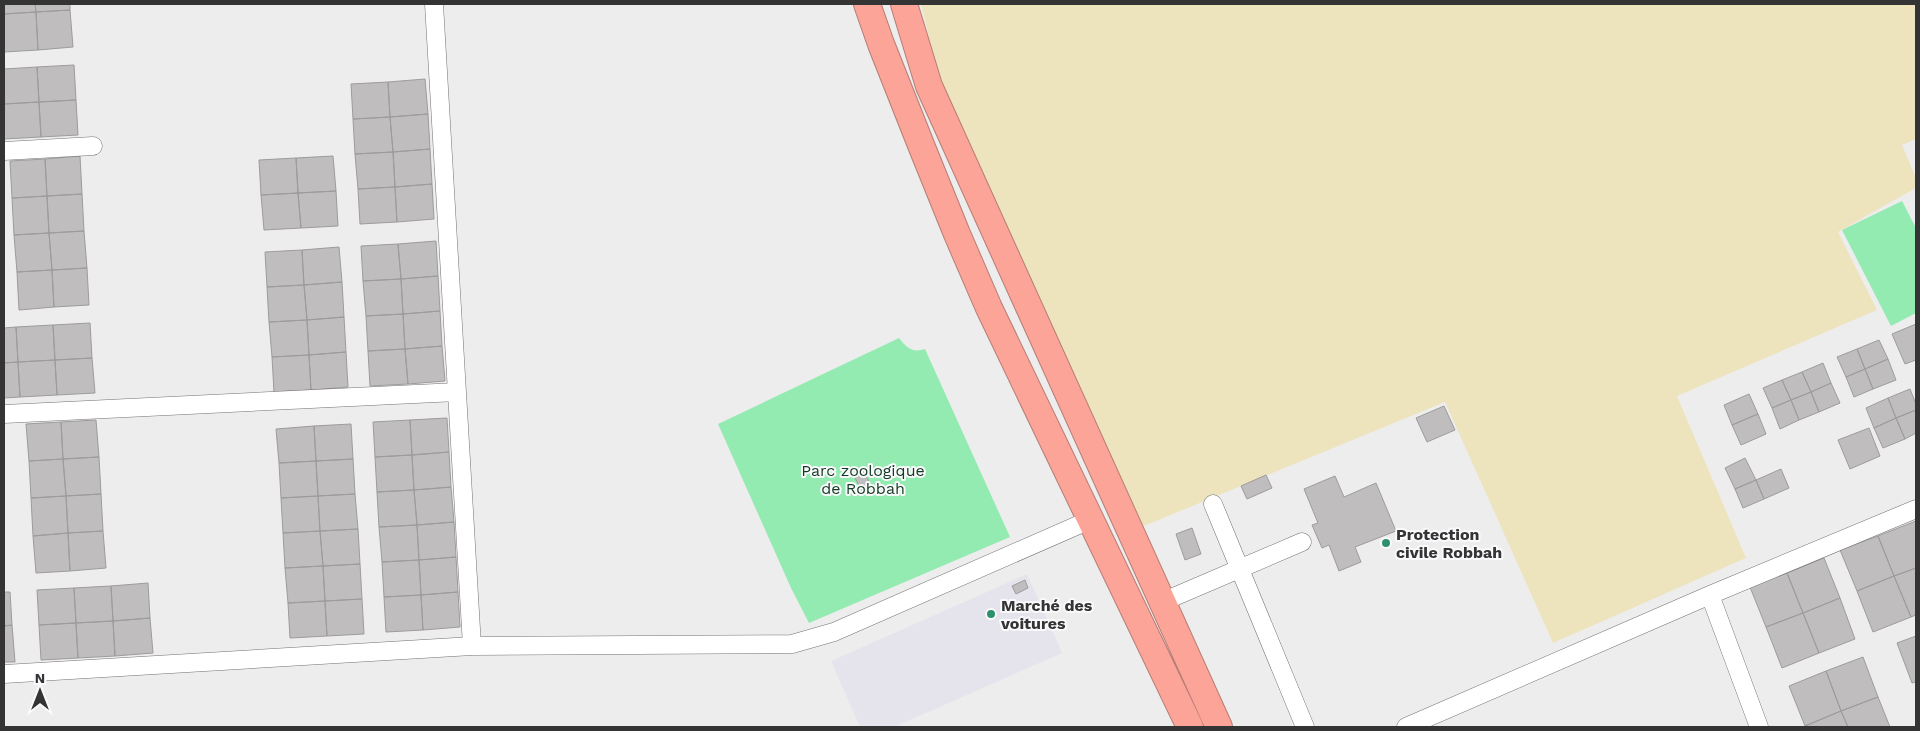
<svg xmlns="http://www.w3.org/2000/svg" width="1920" height="731" viewBox="0 0 1920 731" font-family="'Work Sans',sans-serif">
  <style>
    .built { fill: #e5e4ed }
    .green { fill: #93ebb1 }
    .sand { fill: #ede4be }
    .building { fill: #bfbdbd; stroke: #9d9b9b }
    .lines { fill: none; stroke-linecap: round; stroke-linejoin: round }
    .minor-casing { stroke: #727273; stroke-width: 19 }
    .highway-casing { stroke: #b57d75; stroke-width: 28 }
    .minor { stroke: #fff; stroke-width: 18 }
    .highway { stroke: #fba497; stroke-width: 26 }
    .poi-dot { fill: #2e916b; stroke: #fafafc; stroke-width: 2 }
    .labels { text-anchor: middle; dominant-baseline: central; stroke-width: 4; stroke-linejoin: round; paint-order: stroke }
    .park-label { font-size: 16px; fill: #123a22; stroke: #fafafc }
    .poi-label { font-size: 16px; font-weight: bold; fill: #343435; stroke: #fafafc; text-anchor: start }
  </style>
  <rect width="100%" height="100%" fill="#ededee"/>
  <path class="built" d="M 1027,574 L 1062,653 L 894,727 L 860,727 L 831,661 Z"/>
  <path class="green" d="M 1902,201 L 1916,228 L 1916,313 L 1891,326 L 1842,230 Z
    M 899,338 C 907,348 912,353 925,349 L 1010,537 L 809,623 L 791,588 L 718,424 Z"/>
  <path class="sand" d="M 921,4 L 1916,4 L 1916,139 L 1902,145 L 1916,178 L 1916,188 L 1838,232 L 1877,310 L 1677,396 L 1746,558 L 1553,643 L 1445,402 L 1139,528 L 939,79 Z"/>
  <path class="building" d="M 4,4 L 35,4 L 36,12 L 4,14 Z
    M 35,4 L 70,4 L 70,10 L 36,12 Z
    M 70,10 L 73,47 L 38,50 L 36,12 Z
    M 36,12 L 38,50 L 4,52 L 4,14 Z
    M 74,65 L 76,100 L 39,102 L 37,67 Z
    M 37,67 L 39,102 L 4,104 L 4,69 Z
    M 425,79 L 428,114 L 390,117 L 388,82 Z
    M 388,82 L 390,117 L 353,119 L 351,84 Z
    M 76,100 L 78,135 L 41,137 L 39,102 Z
    M 39,102 L 41,137 L 4,139 L 4,104 Z
    M 428,114 L 430,149 L 393,152 L 390,117 Z
    M 390,117 L 393,152 L 355,154 L 353,119 Z
    M 430,149 L 432,184 L 395,187 L 393,152 Z
    M 393,152 L 395,187 L 358,189 L 355,154 Z
    M 80,156 L 82,194 L 47,196 L 45,159 Z
    M 333,156 L 336,191 L 298,193 L 296,158 Z
    M 296,158 L 298,193 L 261,195 L 259,160 Z
    M 45,159 L 47,196 L 12,198 L 10,161 Z
    M 432,184 L 434,219 L 397,222 L 395,187 Z
    M 395,187 L 397,222 L 360,224 L 358,189 Z
    M 336,191 L 338,226 L 301,228 L 298,193 Z
    M 298,193 L 301,228 L 264,230 L 261,195 Z
    M 82,194 L 84,231 L 49,233 L 47,196 Z
    M 47,196 L 49,233 L 14,235 L 12,198 Z
    M 84,231 L 87,268 L 52,270 L 49,233 Z
    M 49,233 L 52,270 L 17,272 L 14,235 Z
    M 436,241 L 438,276 L 401,279 L 398,244 Z
    M 398,244 L 401,279 L 363,281 L 361,246 Z
    M 339,247 L 342,282 L 304,285 L 302,250 Z
    M 302,250 L 304,285 L 267,287 L 265,252 Z
    M 87,268 L 89,305 L 54,307 L 52,270 Z
    M 52,270 L 54,307 L 19,310 L 17,272 Z
    M 438,276 L 440,311 L 403,314 L 401,279 Z
    M 401,279 L 403,314 L 366,316 L 363,281 Z
    M 342,282 L 344,317 L 307,320 L 304,285 Z
    M 304,285 L 307,320 L 269,322 L 267,287 Z
    M 440,311 L 442,346 L 405,349 L 403,314 Z
    M 403,314 L 405,349 L 368,351 L 366,316 Z
    M 344,317 L 346,352 L 309,355 L 307,320 Z
    M 307,320 L 309,355 L 272,357 L 269,322 Z
    M 90,323 L 92,358 L 55,360 L 53,325 Z
    M 1916,324 L 1916,360 L 1905,364 L 1892,334 Z
    M 53,325 L 55,360 L 18,362 L 16,327 Z
    M 16,327 L 18,362 L 4,363 L 4,328 Z
    M 1879,340 L 1888,359 L 1865,369 L 1857,349 Z
    M 442,346 L 445,381 L 408,384 L 405,349 Z
    M 405,349 L 408,384 L 370,386 L 368,351 Z
    M 1857,349 L 1865,369 L 1846,377 L 1837,357 Z
    M 346,352 L 348,387 L 311,390 L 309,355 Z
    M 309,355 L 311,390 L 274,392 L 272,357 Z
    M 92,358 L 95,393 L 57,395 L 55,360 Z
    M 1888,359 L 1896,380 L 1873,389 L 1865,369 Z
    M 55,360 L 57,395 L 20,397 L 18,362 Z
    M 18,362 L 20,397 L 4,398 L 4,363 Z
    M 1823,363 L 1831,383 L 1811,392 L 1802,372 Z
    M 1865,369 L 1873,389 L 1854,397 L 1846,377 Z
    M 1802,372 L 1811,392 L 1791,400 L 1782,380 Z
    M 1782,380 L 1791,400 L 1772,408 L 1763,388 Z
    M 1831,383 L 1840,403 L 1819,412 L 1811,392 Z
    M 1910,389 L 1916,404 L 1916,410 L 1896,418 L 1888,398 Z
    M 1811,392 L 1819,412 L 1799,420 L 1791,400 Z
    M 1749,394 L 1758,414 L 1732,425 L 1724,405 Z
    M 1888,398 L 1896,418 L 1874,428 L 1866,408 Z
    M 1791,400 L 1799,420 L 1780,429 L 1772,408 Z
    M 1444,406 L 1455,430 L 1427,442 L 1416,418 Z
    M 1916,410 L 1916,433 L 1905,439 L 1896,418 Z
    M 1758,414 L 1766,434 L 1741,445 L 1732,425 Z
    M 447,418 L 449,452 L 412,455 L 410,420 Z
    M 1896,418 L 1905,439 L 1883,448 L 1874,428 Z
    M 96,420 L 99,457 L 63,459 L 61,422 Z
    M 410,420 L 412,455 L 375,457 L 373,422 Z
    M 61,422 L 63,459 L 29,461 L 26,424 Z
    M 351,424 L 353,459 L 316,461 L 314,426 Z
    M 314,426 L 316,461 L 279,463 L 276,429 Z
    M 1869,428 L 1880,456 L 1850,469 L 1838,440 Z
    M 449,452 L 451,487 L 414,490 L 412,455 Z
    M 412,455 L 414,490 L 377,492 L 375,457 Z
    M 99,457 L 101,494 L 66,496 L 63,459 Z
    M 1745,458 L 1756,480 L 1735,489 L 1725,468 Z
    M 63,459 L 66,496 L 31,498 L 29,461 Z
    M 353,459 L 355,494 L 318,496 L 316,461 Z
    M 316,461 L 318,496 L 281,498 L 279,463 Z
    M 1781,469 L 1789,488 L 1764,499 L 1756,480 Z
    M 864,473 L 871,485 L 862,491 L 855,478 Z
    M 1266,475 L 1272,488 L 1247,499 L 1241,486 Z
    M 1335,476 L 1344,497 L 1376,483 L 1396,531 L 1355,547 L 1361,562 L 1339,571 L 1329,545 L 1322,548 L 1312,525 L 1318,523 L 1304,489 Z
    M 1756,480 L 1764,499 L 1743,508 L 1735,489 Z
    M 451,487 L 454,522 L 417,525 L 414,490 Z
    M 414,490 L 417,525 L 379,527 L 377,492 Z
    M 101,494 L 103,531 L 68,533 L 66,496 Z
    M 355,494 L 358,529 L 320,531 L 318,496 Z
    M 66,496 L 68,533 L 33,536 L 31,498 Z
    M 318,496 L 320,531 L 283,533 L 281,498 Z
    M 1916,521 L 1916,568 L 1894,576 L 1878,536 Z
    M 454,522 L 456,557 L 419,560 L 417,525 Z
    M 417,525 L 419,560 L 382,562 L 379,527 Z
    M 1192,528 L 1201,554 L 1185,560 L 1176,534 Z
    M 358,529 L 360,564 L 323,566 L 320,531 Z
    M 103,531 L 106,568 L 70,571 L 68,533 Z
    M 320,531 L 323,566 L 285,568 L 283,533 Z
    M 68,533 L 70,571 L 36,573 L 33,536 Z
    M 1878,536 L 1894,576 L 1857,591 L 1840,550 Z
    M 456,557 L 458,592 L 421,595 L 419,560 Z
    M 1824,558 L 1840,598 L 1803,613 L 1787,573 Z
    M 419,560 L 421,595 L 384,597 L 382,562 Z
    M 360,564 L 362,599 L 325,601 L 323,566 Z
    M 323,566 L 325,601 L 288,603 L 285,568 Z
    M 1916,568 L 1916,615 L 1911,617 L 1894,576 Z
    M 1787,573 L 1803,613 L 1766,627 L 1750,587 Z
    M 1894,576 L 1911,617 L 1873,632 L 1857,591 Z
    M 1025,580 L 1028,588 L 1016,594 L 1012,586 Z
    M 148,583 L 150,618 L 113,621 L 111,586 Z
    M 111,586 L 113,621 L 76,623 L 74,588 Z
    M 74,588 L 76,623 L 39,625 L 37,590 Z
    M 4,592 L 10,592 L 12,625 L 4,626 Z
    M 458,592 L 460,627 L 423,630 L 421,595 Z
    M 421,595 L 423,630 L 386,632 L 384,597 Z
    M 1840,598 L 1855,639 L 1819,653 L 1803,613 Z
    M 362,599 L 364,634 L 327,636 L 325,601 Z
    M 325,601 L 327,636 L 290,638 L 288,603 Z
    M 1803,613 L 1819,653 L 1782,668 L 1766,627 Z
    M 150,618 L 153,653 L 115,656 L 113,621 Z
    M 113,621 L 115,656 L 78,658 L 76,623 Z
    M 76,623 L 78,658 L 41,660 L 39,625 Z
    M 12,625 L 15,662 L 4,662 L 4,626 Z
    M 1916,636 L 1916,682 L 1912,683 L 1897,643 Z
    M 1863,657 L 1878,697 L 1841,711 L 1826,671 Z
    M 1826,671 L 1841,711 L 1805,726 L 1789,686 Z
    M 1878,697 L 1890,727 L 1848,727 L 1841,711 Z
    M 1841,711 L 1848,727 L 1805,727 L 1805,726 Z"/>
  <g class="lines">
    <g class="minor-casing">
      <path id="minor" d="M 434,4 L 472,646
        M 4,151 L 93,146
        M 4,414 L 457,392
        M 1213,504 L 1305,727
        M 1710,595 L 1759,727
        M 1162,602 L 1302,542
        M 4,674 L 472,646 L 792,644 L 834,632 L 1092,519
        M 1406,727 L 1710,595 L 1916,509"/>
    </g>
    <g class="highway-casing">
      <path id="highway" d="M 867,4 L 881,44 L 921,145 L 957,234 L 989,308 L 1190,727
        M 904,4 L 929,86 L 1219,727"/>
    </g>
    <use href="#minor" class="minor"/>
    <use href="#highway" class="highway"/>
  </g>
  <g class="poi-dot">
    <circle cx="1386" cy="543" r="5"/>
    <circle cx="991" cy="614" r="5"/>
  </g>
  <g class="labels">
    <g class="park-label">
      <text x="863" y="470">Parc zoologique<tspan x="863" dy="18">de Robbah</tspan></text>
    </g>
    <g class="poi-label">
      <text x="1396" y="534">Protection<tspan x="1396" dy="18">civile Robbah</tspan></text>
      <text x="1001" y="605">Marché des<tspan x="1001" dy="18">voitures</tspan></text>
    </g>
  </g>
  <rect width="1920" height="731" fill="none" stroke="#343435" stroke-width="10"/>
  <g transform="translate(40 691)" stroke="#fafafc" stroke-width="4" paint-order="stroke">
  <path d="M0-4L9 19L0 12L-9 19Z" fill="#343435"/>
  <text y="-8" font-size="14" font-weight="bold" text-anchor="middle" fill="#343435">N</text>
  </g>
</svg>
